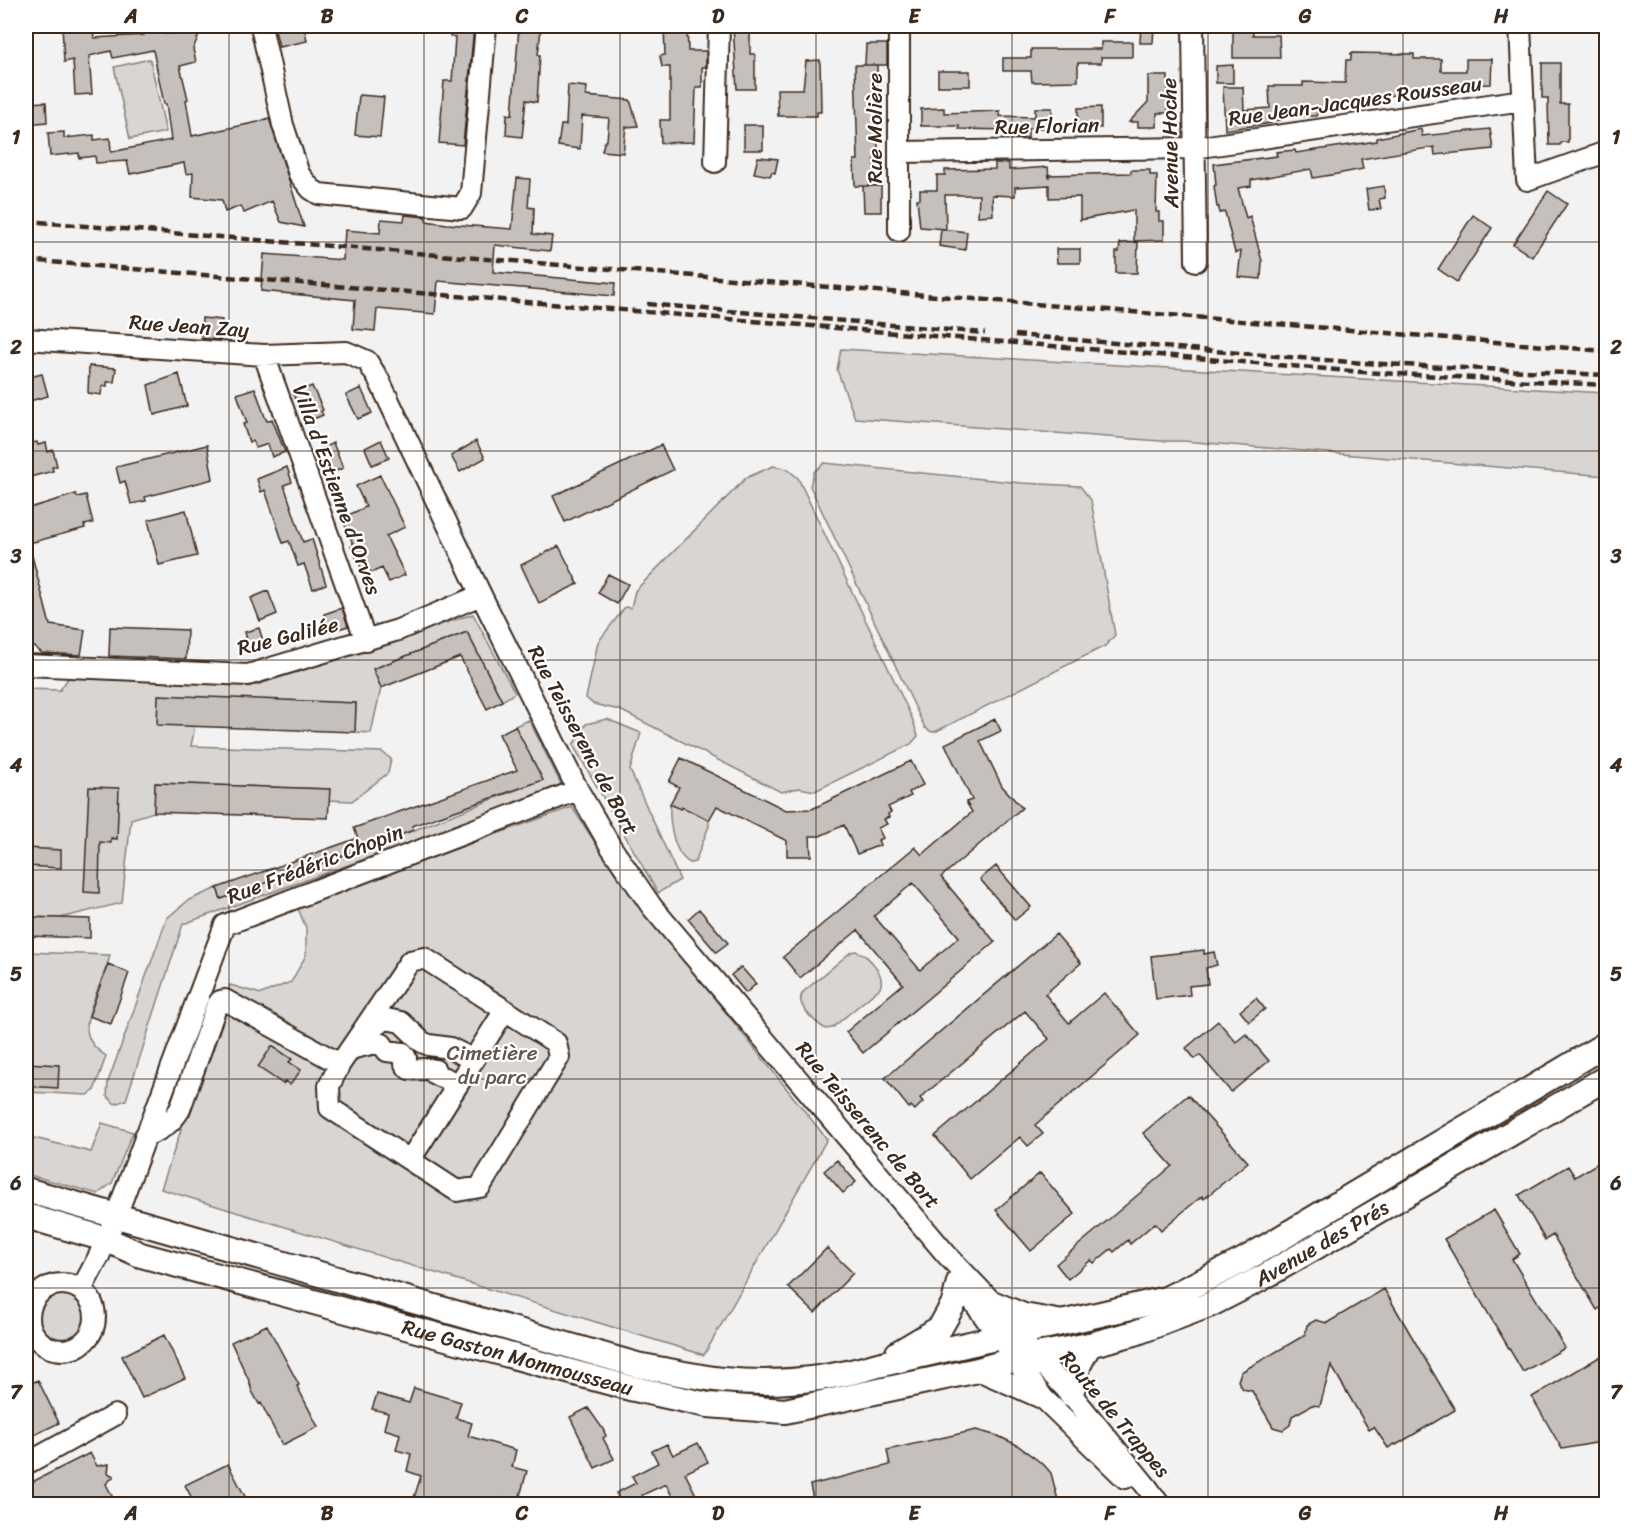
<svg xmlns="http://www.w3.org/2000/svg" width="1632" height="1530" viewBox="0 0 1632 1530" font-family="Sriracha,sans-serif">
  <style>
    .green { fill: #d8d5d2; stroke: #8a8078; stroke-width: 1.5 }
    .building { fill: #c6c0bd; stroke: #3b2a1e; stroke-width: 1.5; fill-rule: evenodd }
    .lines { fill: none; stroke-linecap: round; stroke-linejoin: round }
    .minor-casing { stroke: #3b2a1e; stroke-width: 24 }
    .major-casing { stroke: #3b2a1e; stroke-width: 28 }
    .minor { stroke: #fff; stroke-width: 20 }
    .major { stroke: #fff; stroke-width: 24 }
    .rail { stroke: #3b2a1e; stroke-width: 4.5; stroke-dasharray: 9 4.5; stroke-linecap: butt }
    .grid { fill: none; stroke: #3b2a1e; stroke-width: 1.5; stroke-opacity: 0.55 }
    .labels { text-anchor: middle; dominant-baseline: central; stroke-width: 4.5; stroke-linejoin: round; paint-order: stroke }
    .street-label { font-size: 21px; fill: #3b2a1e; stroke: #fff }
    .park-label { font-size: 21px; fill: #62554b; stroke: #fff }
    .neatline { fill: none; stroke: #3b2a1e; stroke-width: 2 }
    .grid-label { font-size: 20px; text-anchor: middle; font-weight: bold; fill: #3b2a1e }
  </style>
  <rect width="100%" height="100%" fill="#f3f2f2"/>
  <filter id="ink" filterUnits="userSpaceOnUse"><feTurbulence type="fractalNoise" baseFrequency=".0167" numOctaves="2"/><feDisplacementMap in="SourceGraphic" scale="12" xChannelSelector="R" yChannelSelector="G"/><feConvolveMatrix kernelMatrix="1 2 1 2 8 2 1 2 1" color-interpolation-filters="sRGB"/></filter>
  <g filter="url(#ink)">
    <path class="green" d="M 150,59 L 166,132 L 130,139 L 114,67 Z
      M 841,349 L 1606,393 L 1606,476 L 1183,441 L 1160,441 L 855,418 L 837,370 Z
      M 824,463 L 1022,483 L 1080,486 L 1091,500 L 1115,635 L 1105,646 L 937,731 L 932,732 L 925,728 L 810,486 L 814,472 Z
      M 773,466 L 787,469 L 798,478 L 912,718 L 918,736 L 911,744 L 815,791 L 799,788 L 781,792 L 620,710 L 593,704 L 586,698 L 598,642 L 625,607 L 631,608 L 635,591 L 746,478 Z
      M 473,614 L 515,693 L 502,701 L 467,632 L 374,669 L 381,688 L 371,733 L 355,732 L 356,703 L 195,726 L 191,746 L 382,752 L 391,759 L 388,773 L 352,801 L 329,800 L 329,789 L 156,783 L 154,812 L 131,819 L 122,903 L 60,918 L 26,917 L 26,689 L 60,690 L 69,677 L 257,685 Z
      M 607,719 L 641,733 L 630,770 L 680,880 L 658,893 L 573,745 L 586,724 Z
      M 529,720 L 563,788 L 183,924 L 126,1100 L 115,1104 L 107,1096 L 108,1082 L 167,918 L 189,900 L 217,888 L 221,899 L 414,830 L 542,780 L 515,726 Z
      M 670,804 L 680,809 L 682,807 L 709,820 L 709,826 L 695,862 L 690,863 C 673,854 669,822 670,804 Z
      M 572,807 L 619,879 L 827,1139 L 704,1355 L 161,1189 L 230,985 L 261,994 L 291,982 L 306,955 L 306,928 L 297,906 Z
      M 856,951 C 869,955 886,975 880,988 L 832,1028 L 826,1029 C 818,1025 803,1011 801,1002 C 800,998 801,996 803,992 L 851,952 Z
      M 26,952 L 110,955 C 106,974 85,1013 87,1029 C 88,1042 96,1049 106,1056 L 94,1091 L 88,1095 L 26,1092 Z
      M 102,1123 L 133,1132 L 112,1183 L 98,1194 L 26,1174 L 26,1136 L 91,1152 Z
      M37 1318a25 25 0 1 1 50 0a25 25 0 1 1-50 0Z"/>
    <path class="building" d="M 62,26 L 79,26 L 80,31 L 93,30 L 94,38 L 144,35 L 143,26 L 163,26 L 164,34 L 200,32 L 193,49 L 196,62 L 180,66 L 188,99 L 186,100 L 192,136 L 258,122 L 269,118 L 304,227 L 281,222 L 272,201 L 244,213 L 241,206 L 225,212 L 222,200 L 192,197 L 193,173 L 186,174 L 184,163 L 130,174 L 127,161 L 96,163 L 95,156 L 79,158 L 79,153 L 50,156 L 48,133 L 64,132 L 64,138 L 94,135 L 94,140 L 110,138 L 111,152 L 171,140 L 166,104 L 164,104 L 153,50 L 113,58 L 111,51 L 89,56 L 92,94 L 75,95 L 73,60 L 64,62 Z
      M 274,26 L 304,26 L 307,41 L 279,47 Z
      M 451,26 L 474,26 L 463,145 L 439,143 L 444,81 L 452,81 L 455,37 L 450,36 Z
      M 519,26 L 537,26 L 537,29 L 541,29 L 538,55 L 540,55 L 537,102 L 526,100 L 522,137 L 506,135 L 507,114 L 512,115 Z
      M 664,26 L 687,26 L 688,51 L 706,51 L 706,67 L 702,67 L 702,87 L 696,87 L 694,142 L 661,143 L 660,120 L 670,120 L 670,67 L 662,67 L 660,56 L 665,55 Z
      M 733,26 L 750,26 L 750,54 L 755,54 L 755,89 L 737,89 Z
      M 1141,26 L 1154,26 L 1153,43 L 1140,43 Z
      M 1233,26 L 1252,26 L 1253,35 L 1279,35 L 1280,58 L 1233,58 Z
      M 1101,42 L 1132,42 L 1132,57 L 1101,57 L 1101,63 L 1078,63 L 1078,81 L 1032,82 L 1031,71 L 1003,71 L 1003,58 L 1031,58 L 1031,49 L 1101,49 Z
      M 866,44 L 887,44 L 887,65 L 865,65 Z
      M 1351,53 L 1414,54 L 1414,59 L 1441,59 L 1441,71 L 1466,71 L 1466,59 L 1492,59 L 1491,84 L 1459,85 L 1459,90 L 1399,92 L 1399,95 L 1368,96 L 1368,104 L 1350,104 L 1350,109 L 1324,110 L 1324,112 L 1317,112 L 1317,116 L 1281,116 L 1281,120 L 1271,121 L 1271,123 L 1225,130 L 1223,87 L 1243,87 L 1244,110 L 1270,108 L 1269,86 L 1303,86 L 1303,82 L 1345,83 L 1346,60 L 1351,60 Z
      M 820,60 L 821,112 L 817,112 L 817,116 L 778,116 L 777,89 L 803,89 L 806,61 Z
      M 1542,63 L 1560,63 L 1560,104 L 1568,104 L 1568,142 L 1561,142 L 1560,145 L 1549,145 L 1548,98 L 1542,98 Z
      M 855,65 L 877,65 L 878,160 L 874,160 L 875,186 L 855,186 L 854,160 L 858,160 Z
      M 1233,65 L 1233,83 L 1216,83 L 1216,66 Z
      M 938,71 L 970,71 L 970,86 L 938,86 Z
      M 1148,76 L 1168,76 L 1168,113 L 1157,113 L 1157,127 L 1138,127 L 1138,122 L 1129,122 L 1148,102 Z
      M 568,85 L 587,87 L 586,96 L 630,100 L 638,126 L 626,127 L 623,153 L 602,151 L 604,143 L 607,140 L 609,118 L 582,116 L 580,149 L 558,146 L 561,125 L 566,125 Z
      M 359,95 L 384,97 L 380,137 L 355,135 Z
      M 46,102 L 47,122 L 26,124 L 26,103 Z
      M 1101,107 L 1101,128 L 1078,127 L 1078,108 Z
      M 944,108 L 944,113 L 1000,111 L 1000,116 L 1035,117 L 1035,108 L 1052,108 L 1052,128 L 1028,128 L 1028,138 L 1011,138 L 1011,130 L 959,129 L 959,126 L 921,126 L 921,109 Z
      M 744,125 L 763,125 L 763,150 L 744,150 Z
      M 1421,129 L 1422,136 L 1490,129 L 1493,149 L 1435,155 L 1434,147 L 1361,159 L 1363,169 L 1337,174 L 1313,178 L 1311,169 L 1251,180 L 1251,186 L 1238,188 L 1246,218 L 1250,216 L 1262,261 L 1261,279 L 1238,277 L 1241,251 L 1235,253 L 1225,212 L 1219,213 L 1219,207 L 1217,207 L 1214,186 L 1216,185 L 1214,164 L 1277,156 L 1276,152 L 1295,150 L 1296,153 L 1377,141 L 1377,138 Z
      M 758,157 L 778,159 L 775,173 L 772,172 L 770,176 L 754,173 Z
      M 995,163 L 1009,163 L 1009,170 L 1048,167 L 1049,178 L 1049,175 L 1131,173 L 1131,170 L 1150,170 L 1150,175 L 1157,175 L 1156,212 L 1159,212 L 1159,221 L 1164,221 L 1164,240 L 1134,241 L 1134,210 L 1080,220 L 1080,197 L 1049,198 L 1049,185 L 1015,187 L 1015,196 L 992,195 L 993,215 L 978,216 L 979,195 L 945,195 L 946,229 L 920,227 L 917,199 L 920,199 L 920,190 L 937,190 L 937,175 L 945,175 L 945,170 L 995,169 Z
      M 517,178 L 530,179 L 528,207 L 534,208 L 533,234 L 552,236 L 550,251 L 495,245 L 493,272 L 615,283 L 614,296 L 438,281 L 435,314 L 377,309 L 375,331 L 353,329 L 355,300 L 261,291 L 264,254 L 343,260 L 345,230 L 380,233 L 381,219 L 404,221 L 405,215 L 426,217 L 426,221 L 447,224 L 512,229 Z
      M 863,186 L 881,186 L 881,212 L 864,212 Z
      M 1384,186 L 1385,198 L 1379,199 L 1381,209 L 1369,210 L 1366,189 Z
      M 1548,191 L 1567,204 L 1532,257 L 1513,244 Z
      M 1473,215 L 1492,228 L 1457,282 L 1438,269 Z
      M 941,229 L 967,232 L 965,250 L 939,246 Z
      M 1138,242 L 1137,273 L 1116,273 L 1116,252 L 1119,252 L 1120,243 Z
      M 1056,249 L 1080,249 L 1080,263 L 1057,263 Z
      M 202,318 L 222,320 L 220,340 L 201,338 Z
      M 89,366 L 116,368 L 114,382 L 107,382 L 107,386 L 102,386 L 101,395 L 88,393 Z
      M 42,374 L 48,396 L 26,402 L 26,378 Z
      M 179,374 L 187,406 L 154,415 L 148,385 Z
      M 312,386 L 323,410 L 321,411 L 323,415 L 306,422 L 293,394 Z
      M 255,388 L 265,417 L 267,421 L 272,419 L 285,452 L 272,457 L 268,444 L 256,448 L 253,441 L 249,442 L 243,424 L 247,423 L 237,394 Z
      M 361,388 L 372,413 L 358,419 L 346,395 Z
      M 381,440 L 389,458 L 372,465 L 365,448 Z
      M 476,441 L 485,458 L 460,472 L 451,456 Z
      M 37,442 L 38,445 L 46,443 L 48,452 L 53,450 L 57,466 L 52,467 L 53,471 L 26,478 L 26,444 Z
      M 333,443 L 343,468 L 327,475 L 316,451 Z
      M 207,445 L 213,479 L 145,497 L 146,501 L 131,504 L 125,481 L 120,483 L 116,467 Z
      M 661,445 L 673,470 L 565,522 L 553,496 Z
      M 287,467 L 292,482 L 284,485 L 303,542 L 312,539 L 326,584 L 313,589 L 304,564 L 298,566 L 289,541 L 283,543 L 265,490 L 261,492 L 257,479 Z
      M 380,475 L 405,527 L 386,536 L 405,575 L 389,582 L 382,568 L 371,573 L 368,566 L 362,569 L 351,547 L 354,546 L 342,518 L 366,507 L 356,486 Z
      M 76,494 L 77,497 L 86,495 L 93,523 L 84,525 L 85,528 L 26,544 L 26,509 Z
      M 186,510 L 197,556 L 159,565 L 148,520 Z
      M 559,546 L 578,584 L 539,603 L 521,565 Z
      M 30,548 L 50,625 L 85,630 L 81,655 L 42,653 L 26,640 L 26,549 Z
      M 608,574 L 628,584 L 617,604 L 598,593 Z
      M 268,591 L 277,614 L 260,621 L 251,598 Z
      M 342,608 L 348,626 L 329,632 L 324,614 Z
      M 110,627 L 187,630 L 186,659 L 109,656 Z
      M 259,628 L 264,644 L 249,649 L 245,632 Z
      M 467,632 L 502,701 L 487,709 L 460,657 L 381,688 L 373,669 Z
      M 158,695 L 356,703 L 355,732 L 157,725 Z
      M 995,719 L 1001,731 L 980,741 L 1002,786 L 1022,808 L 941,877 L 995,942 L 863,1053 L 846,1032 L 903,984 L 858,930 L 800,978 L 783,957 L 915,847 L 922,855 L 972,812 L 966,802 L 972,800 L 945,744 ZM 913,883 L 959,937 L 920,970 L 874,916 Z
      M 515,726 L 543,780 L 412,826 L 414,830 L 221,899 L 217,888 L 358,838 L 354,828 L 517,770 L 499,734 Z
      M 681,758 L 786,810 L 812,809 L 911,761 L 923,785 L 909,792 L 911,796 L 888,807 L 891,812 L 888,814 L 889,817 L 884,819 L 887,824 L 878,828 L 883,838 L 878,840 L 880,845 L 857,854 L 844,825 L 820,836 L 810,836 L 811,856 L 787,856 L 787,841 L 717,806 L 709,820 L 682,807 L 681,809 L 670,804 L 679,787 L 669,782 Z
      M 155,783 L 330,789 L 328,818 L 154,812 Z
      M 89,787 L 119,788 L 117,839 L 111,838 L 111,843 L 100,842 L 99,893 L 84,892 Z
      M 26,848 L 61,850 L 61,868 L 26,866 Z
      M 996,866 L 1031,907 L 1015,920 L 980,879 Z
      M 699,909 L 728,943 L 716,952 L 688,919 Z
      M 26,917 L 90,919 L 90,938 L 26,936 Z
      M 1056,934 L 1081,963 L 1045,994 L 1054,1005 L 1069,1023 L 1104,993 L 1140,1035 L 1035,1125 L 1043,1134 L 1028,1146 L 1020,1137 L 970,1179 L 935,1136 L 1049,1039 L 1025,1011 L 920,1098 L 923,1102 L 915,1110 L 911,1106 L 909,1108 L 885,1078 Z
      M 1204,950 L 1204,954 L 1214,952 L 1217,965 L 1206,968 L 1208,984 L 1189,986 L 1190,995 L 1156,999 L 1151,956 Z
      M 108,964 L 129,973 L 111,1024 L 89,1016 Z
      M 741,967 L 756,984 L 746,993 L 731,975 Z
      M 1256,998 L 1265,1009 L 1249,1022 L 1240,1011 Z
      M 1218,1021 L 1236,1042 L 1246,1034 L 1269,1061 L 1231,1092 L 1200,1055 L 1195,1059 L 1186,1048 Z
      M 272,1046 L 292,1059 L 289,1062 L 301,1070 L 290,1085 L 285,1081 L 283,1084 L 258,1067 Z
      M 26,1063 L 59,1065 L 58,1088 L 26,1086 Z
      M 1188,1095 L 1248,1162 L 1204,1199 L 1202,1196 L 1161,1230 L 1155,1223 L 1130,1244 L 1128,1240 L 1114,1252 L 1111,1249 L 1094,1263 L 1091,1260 L 1068,1279 L 1056,1264 L 1172,1166 L 1143,1133 Z
      M 1606,1158 L 1606,1304 L 1597,1310 L 1553,1235 L 1545,1240 L 1519,1195 L 1568,1166 L 1575,1177 Z
      M 837,1160 L 856,1182 L 843,1193 L 824,1171 Z
      M 1040,1173 L 1075,1214 L 1031,1251 L 996,1210 Z
      M 1494,1210 L 1520,1254 L 1512,1259 L 1565,1348 L 1523,1372 L 1444,1239 Z
      M 827,1248 L 853,1273 L 815,1313 L 788,1287 Z
      M 1384,1289 L 1455,1410 L 1396,1445 L 1395,1444 L 1388,1448 L 1374,1427 L 1369,1430 L 1331,1365 L 1320,1406 L 1312,1405 L 1292,1416 L 1290,1425 L 1283,1430 L 1273,1427 L 1252,1391 L 1243,1389 L 1238,1381 L 1241,1372 L 1305,1335 L 1307,1325 L 1316,1320 L 1327,1323 Z
      M 267,1325 L 299,1385 L 297,1386 L 318,1427 L 282,1445 L 261,1403 L 259,1404 L 252,1391 L 250,1385 L 251,1385 L 231,1342 Z
      M 164,1335 L 185,1378 L 142,1398 L 122,1356 Z
      M 1606,1353 L 1606,1441 L 1562,1449 L 1532,1397 Z
      M 38,1380 L 59,1423 L 26,1439 L 26,1386 Z
      M 414,1388 L 461,1402 L 456,1418 L 472,1423 L 468,1436 L 516,1450 L 512,1467 L 527,1471 L 518,1503 L 503,1498 L 501,1504 L 412,1504 L 421,1476 L 407,1471 L 411,1454 L 396,1450 L 400,1434 L 384,1429 L 388,1413 L 372,1409 L 377,1394 L 409,1403 Z
      M 588,1408 L 603,1429 L 606,1436 L 603,1438 L 614,1459 L 595,1468 L 570,1417 Z
      M 976,1430 L 998,1436 L 1017,1445 L 1044,1465 L 1051,1473 L 1059,1504 L 814,1504 L 810,1485 L 890,1465 L 887,1450 Z
      M 698,1443 L 708,1462 L 685,1473 L 697,1497 L 681,1504 L 676,1504 L 666,1484 L 642,1495 L 647,1504 L 622,1504 L 616,1493 L 636,1483 L 632,1476 L 658,1463 L 652,1451 L 667,1444 L 673,1455 Z
      M 90,1453 L 97,1466 L 109,1464 L 108,1473 L 114,1476 L 106,1484 L 116,1504 L 26,1504 L 26,1485 Z
      M 228,1464 L 249,1504 L 195,1504 L 185,1485 Z"/>
    <g class="lines">
      <g class="minor-casing">
        <path id="minor" d="M 261,26 L 283,125 L 299,174 L 311,189 L 319,194 L 462,208 L 471,193 L 486,26
          M 1193,26 L 1196,261
          M 1520,26 L 1527,180 L 1606,152
          M 900,152 L 1194,148 L 1523,100
          M 715,162 L 719,26
          M 899,231 L 899,26
          M 26,339 L 264,355 L 346,352 L 367,361 L 379,380 L 481,595 L 578,790 L 611,847 L 652,907 L 946,1254 L 990,1300 L 1034,1355 L 1071,1394 L 1147,1487 L 1159,1504
          M 264,355 L 366,641
          M 26,665 L 248,675 L 398,630 L 481,595
          M 364,1033 L 386,1019 L 401,1022 L 422,1042 L 429,1045 L 450,1048 L 474,1060
          M 350,1049 L 371,1044 L 382,1044 L 387,1051 L 403,1053 L 406,1058 L 405,1064 L 409,1069 C 418,1071 423,1067 435,1070 L 435,1074 C 448,1082 446,1072 454,1091
          M 145,1136 C 161,1130 171,1124 180,1109 L 216,1007 L 220,1001 L 225,1000 L 340,1064 L 329,1086 L 330,1108 L 457,1191 L 480,1187 L 559,1057 L 556,1043 L 424,958 L 410,961 L 340,1064
          M 410,1160 L 505,1010
          M29 1317a33 33 0 1 1 66 0a33 33 0 1 1-66 0Z
          M 962,1286 L 1044,1399 L 1125,1478
          M 81,1290 L 99,1256 L 116,1216 L 225,925 L 578,790
          M 990,1300 L 1024,1314 L 1063,1321
          M 978,1370 L 1044,1399
          M 26,1464 L 115,1415"/>
      </g>
      <g class="major-casing">
        <g id="major">
          <path d="M 26,1190 L 637,1365 C 665,1370 694,1377 723,1380 C 775,1385 828,1380 878,1365 L 1166,1299 L 1244,1260 L 1606,1044"/>
          <path id="s1" d="M 26,1216 L 105,1239 L 141,1255 L 630,1388 L 708,1405 L 785,1411 L 978,1370 L 1016,1359 L 1089,1345 L 1135,1333 L 1209,1305 L 1262,1278 L 1606,1078"/>
          <path d="M 898,1353 L 940,1328 L 954,1303 L 959,1282"/>
          <path d="M 1071,1394 L 1079,1364 L 1089,1345"/>
        </g>
      </g>
      <use href="#minor" class="minor"/>
      <use href="#major" class="major"/>
      <path class="rail" d="M 26,221 L 1606,351
        M 26,260 L 1362,372 L 1606,385
        M 647,304 L 985,333
        M 1015,335 L 1363,363 L 1606,375"/>
    </g>
  </g>
  <path class="grid" d="M 229,26 L 229,1504M 424,26 L 424,1504M 620,26 L 620,1504M 816,26 L 816,1504M 1012,26 L 1012,1504M 1208,26 L 1208,1504M 1403,26 L 1403,1504M 26,242 L 1606,242M 26,451 L 1606,451M 26,660 L 1606,660M 26,870 L 1606,870M 26,1079 L 1606,1079M 26,1288 L 1606,1288"/>
  <g class="labels">
    <g class="street-label">
      <text transform="translate(1355 101) rotate(-8)">Rue Jean-Jacques Rousseau</text>
      <text transform="translate(1047 126) rotate(-1)">Rue Florian</text>
      <text transform="translate(875 128) rotate(-90)">Rue Molière</text>
      <text transform="translate(1170 143) rotate(-91)">Avenue Hoche</text>
      <text transform="translate(189 326) rotate(4)">Rue Jean Zay</text>
      <text transform="translate(337 490) rotate(70)">Villa d'Estienne d'Orves</text>
      <text transform="translate(288 636) rotate(-14)">Rue Galilée</text>
      <text transform="translate(583 740) rotate(62)">Rue Teisserenc de Bort</text>
      <text transform="translate(315 864) rotate(-21)">Rue Frédéric Chopin</text>
      <text transform="translate(868 1125) rotate(50)">Rue Teisserenc de Bort</text>
      <text stroke="none"><textPath href="#s1" startOffset="1352">Avenue des Prés</textPath></text>
      <text stroke="none"><textPath href="#s1" startOffset="512">Rue Gaston Monmousseau</textPath></text>
      <text transform="translate(1115 1414) rotate(50)">Route de Trappes</text>
    </g>
    <g class="park-label">
      <text x="492" y="1053">Cimetière<tspan x="492" dy="24">du parc</tspan></text>
    </g>
  </g>
  <rect width="1632" height="1530" fill="none" stroke="#fff" stroke-width="66"/>
  <rect x="33" y="33" width="1566" height="1464" class="neatline"/>
  <g class="grid-label">
    <text x="131" y="23">A</text>
    <text x="327" y="23">B</text>
    <text x="522" y="23">C</text>
    <text x="718" y="23">D</text>
    <text x="914" y="23">E</text>
    <text x="1110" y="23">F</text>
    <text x="1305" y="23">G</text>
    <text x="1501" y="23">H</text>
    <text x="16" y="144">1</text>
    <text x="1616" y="144">1</text>
    <text x="16" y="354">2</text>
    <text x="1616" y="354">2</text>
    <text x="16" y="563">3</text>
    <text x="1616" y="563">3</text>
    <text x="16" y="772">4</text>
    <text x="1616" y="772">4</text>
    <text x="16" y="981">5</text>
    <text x="1616" y="981">5</text>
    <text x="16" y="1190">6</text>
    <text x="1616" y="1190">6</text>
    <text x="16" y="1399">7</text>
    <text x="1616" y="1399">7</text>
    <text x="131" y="1520">A</text>
    <text x="327" y="1520">B</text>
    <text x="522" y="1520">C</text>
    <text x="718" y="1520">D</text>
    <text x="914" y="1520">E</text>
    <text x="1110" y="1520">F</text>
    <text x="1305" y="1520">G</text>
    <text x="1501" y="1520">H</text>
  </g>
</svg>
